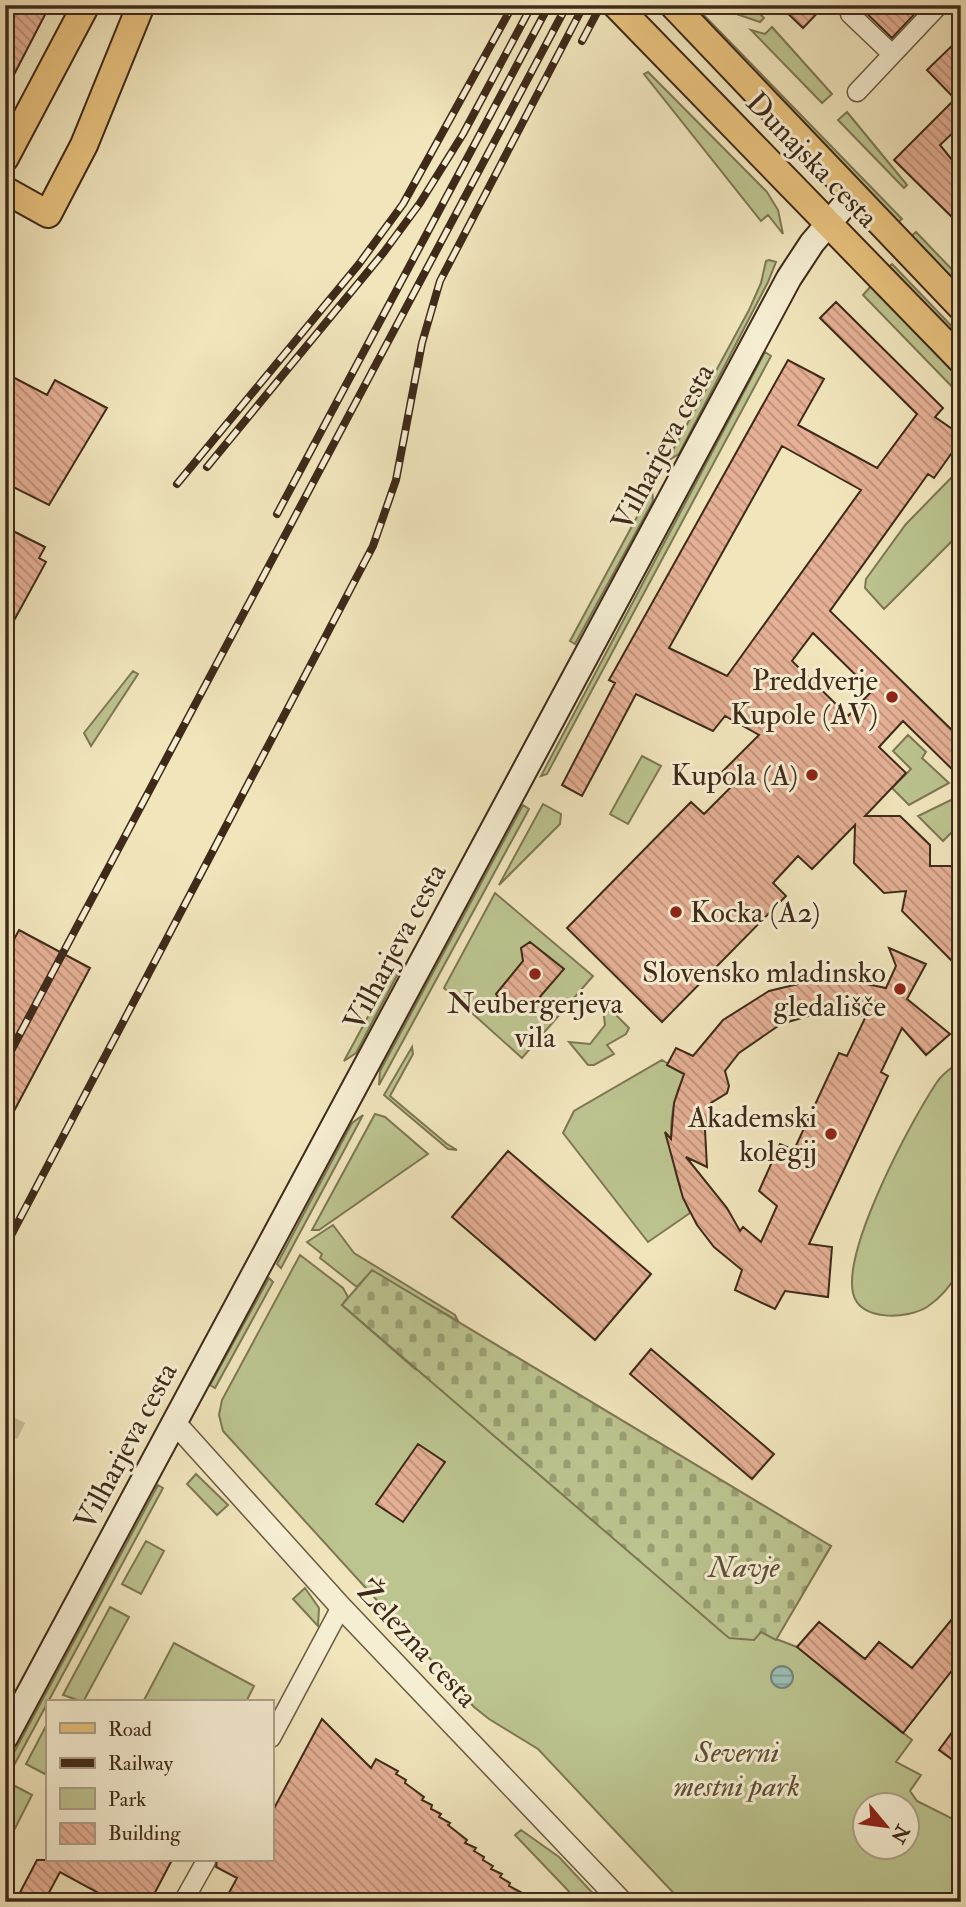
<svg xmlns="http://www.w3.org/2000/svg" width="966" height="1907" viewBox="0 0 966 1907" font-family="'IM FELL Double Pica',serif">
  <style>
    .green { fill: #bcc48f; stroke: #7e7754; stroke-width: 2; fill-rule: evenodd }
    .cemetery { fill: url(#cemetery-stones); stroke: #7e7754; stroke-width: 2 }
    .water { fill: url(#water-rules); stroke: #778378; stroke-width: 2 }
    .building { fill: url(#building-back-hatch); stroke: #3f2a1a; stroke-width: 2; fill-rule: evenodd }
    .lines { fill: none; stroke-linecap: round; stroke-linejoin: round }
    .minor-tunnel { stroke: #cdc09c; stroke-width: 18; stroke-dasharray: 18 9; stroke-linecap: butt }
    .minor-casing { stroke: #6c5942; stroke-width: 21 }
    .tertiary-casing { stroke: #6c5942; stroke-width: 24 }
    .secondary-casing { stroke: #3f2a1a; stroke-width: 28 }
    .primary-casing { stroke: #3f2a1a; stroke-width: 30 }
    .minor { stroke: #f6eed3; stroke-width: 18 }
    .tertiary { stroke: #f6eed3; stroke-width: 21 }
    .secondary { stroke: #f6eed3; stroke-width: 24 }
    .primary { stroke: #e8c27e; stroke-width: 26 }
    .rail-casing { stroke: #3f2a1a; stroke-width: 8 }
    .rail { stroke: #f6eed3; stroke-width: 5; stroke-dasharray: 16; stroke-linecap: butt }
    .poi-dot { fill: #8f2418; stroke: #f6eed3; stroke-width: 2.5 }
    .labels { text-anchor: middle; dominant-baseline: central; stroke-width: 6; stroke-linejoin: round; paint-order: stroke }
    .street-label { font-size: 30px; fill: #3f2a1a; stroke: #f6eed3 }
    .poi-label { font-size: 30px; fill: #3f2a1a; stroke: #f6eed3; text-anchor: end }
    .park-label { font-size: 30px; font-style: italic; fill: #5e5037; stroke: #f6eed3 }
  </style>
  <defs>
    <pattern id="cemetery-stones" width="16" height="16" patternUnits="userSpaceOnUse" patternTransform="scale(1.75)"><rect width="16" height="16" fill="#bcc48f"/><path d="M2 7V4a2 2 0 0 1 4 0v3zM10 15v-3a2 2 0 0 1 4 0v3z" fill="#9a9f74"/></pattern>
    <pattern id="water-rules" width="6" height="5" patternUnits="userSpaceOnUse" patternTransform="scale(1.75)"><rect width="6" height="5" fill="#9cbeb7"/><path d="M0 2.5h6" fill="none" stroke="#819b94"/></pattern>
    <pattern id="building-back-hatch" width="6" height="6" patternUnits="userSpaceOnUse" patternTransform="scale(1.75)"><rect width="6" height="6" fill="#e5b095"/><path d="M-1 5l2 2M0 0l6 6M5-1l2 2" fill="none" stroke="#bb8f79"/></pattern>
  </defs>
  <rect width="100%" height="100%" fill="#f1e5bc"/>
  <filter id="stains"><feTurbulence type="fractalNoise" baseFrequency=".00286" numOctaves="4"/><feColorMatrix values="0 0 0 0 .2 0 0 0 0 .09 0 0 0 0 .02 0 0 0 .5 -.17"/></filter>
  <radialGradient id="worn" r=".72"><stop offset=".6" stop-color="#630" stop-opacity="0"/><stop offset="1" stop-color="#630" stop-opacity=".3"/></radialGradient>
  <path class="green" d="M 687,5 L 694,5 L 902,219 L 896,224 Z
    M 728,5 L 751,5 L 764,18 L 760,22 L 736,14 Z
    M 772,27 L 832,94 L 822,103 L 751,30 L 765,34 Z
    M 648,72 L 767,192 L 778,210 L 783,234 L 768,215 L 761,221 L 644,74 Z
    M 847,112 L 907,185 L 904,188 L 838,120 Z
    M 916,232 L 961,279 L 961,292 L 909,238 Z
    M 769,260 L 776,262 L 768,282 L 679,454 L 667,461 L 749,310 L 761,283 L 766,261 Z
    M 892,264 L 961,336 L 961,343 L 887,268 Z
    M 871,286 L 961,377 L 961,396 L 863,295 Z
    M 765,352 L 771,356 L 547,774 L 541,776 Z
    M 952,477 L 961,486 L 961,532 L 884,609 L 865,588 L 866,579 L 906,524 Z
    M 652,489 L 653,501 L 575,644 L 570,641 Z
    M 133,671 L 138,674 L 91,746 L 84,733 Z
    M 908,735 L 926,752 L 922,758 L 949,783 L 909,805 L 892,788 L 911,769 L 893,751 Z
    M 642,756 L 661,766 L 628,824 L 610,814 Z
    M 955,798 L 961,804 L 961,823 L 943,841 L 918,816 Z
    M 543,804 L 561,814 L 560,824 L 499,885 Z
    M 523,805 L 529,809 L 379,1085 L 380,1071 Z
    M 495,893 L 593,976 L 522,1058 L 444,988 Z
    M 397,963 L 402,966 L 356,1053 L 344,1061 Z
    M 603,1009 L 614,1013 L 629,1028 L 626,1034 L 607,1045 L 614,1054 L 594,1065 L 588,1065 L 569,1042 L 590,1044 L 605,1025 Z
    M 412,1047 L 413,1054 L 390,1096 L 447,1144 L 457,1150 L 448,1149 L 384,1095 Z
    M 662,1060 L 685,1074 C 662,1119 670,1169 690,1213 L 648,1242 L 563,1133 L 574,1111 Z
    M 961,1060 L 961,1267 C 953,1283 942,1297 927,1307 C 908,1319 859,1322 853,1293 C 843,1248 911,1121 937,1082 C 943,1073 953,1067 961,1060 Z
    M 375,1114 L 385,1117 L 428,1154 L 319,1230 L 312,1230 Z
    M 363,1115 L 281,1268 L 277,1264 L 352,1123 Z
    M 333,1225 L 354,1253 L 455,1315 L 458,1321 L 372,1271 L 357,1287 L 353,1284 L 320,1258 L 322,1254 L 307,1242 Z
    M 300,1255 L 343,1288 L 348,1297 L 342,1305 L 415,1369 L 831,1546 L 776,1639 L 797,1647 L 912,1740 L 896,1762 L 921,1775 L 910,1791 L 917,1801 L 961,1823 L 961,1902 L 682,1902 L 538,1749 L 489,1719 L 474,1707 L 223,1431 L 219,1415 L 222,1400 ZM 864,1806 L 906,1806 L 906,1848 L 864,1848 Z
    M 269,1278 L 273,1282 L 215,1388 L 210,1385 Z
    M 196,1474 L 228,1505 L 217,1515 L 187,1484 Z
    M 158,1485 L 163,1488 L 5,1782 L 5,1769 Z
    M 146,1541 L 164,1551 L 141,1594 L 122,1584 Z
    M 305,1588 L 319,1608 L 318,1626 L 293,1599 Z
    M 110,1607 L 129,1617 L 83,1702 L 63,1695 Z
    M 174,1643 L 254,1686 L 246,1702 L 143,1702 Z
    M 47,1724 L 47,1769 L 45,1774 L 26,1764 Z
    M 15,1786 L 32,1795 L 6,1846 L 5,1803 Z
    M 521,1830 L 559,1857 L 601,1902 L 579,1902 L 515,1835 Z"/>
  <path class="cemetery" d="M 372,1270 L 831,1546 L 776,1640 L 761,1632 L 754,1640 L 729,1638 L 342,1305 Z"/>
  <path class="water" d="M771 1677a11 11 0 1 1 22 0a11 11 0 1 1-22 0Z"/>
  <path class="building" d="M 5,5 L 50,5 L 5,92 Z
    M 779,5 L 825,5 L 803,28 Z
    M 858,5 L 923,5 L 892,38 Z
    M 961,37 L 961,125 L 940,145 L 961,171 L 961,226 L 894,160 L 955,99 L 927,70 Z
    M 836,302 L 943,408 L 935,417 L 961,435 L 961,440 L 934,478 L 928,474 L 830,611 L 961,739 L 961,778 L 903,721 L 879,747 L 906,773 L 865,816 L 900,816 L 930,845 L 930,866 L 952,866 L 961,874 L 961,970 L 902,911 L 906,891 L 884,893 L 854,863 L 855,825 L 812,869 L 798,856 L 773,883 L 786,896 L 662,1022 L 567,928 L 691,802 L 704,814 L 730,788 L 718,776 L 759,735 L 725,716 L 713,731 L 636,694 L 582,796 L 562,785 L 615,683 L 609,680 L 788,360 L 824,379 L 798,425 L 877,468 L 917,414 L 820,318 ZM 782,446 L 861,490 L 727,676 L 669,648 ZM 813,633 L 872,691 L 848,716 L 792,661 Z
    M 5,373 L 47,395 L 55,380 L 107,408 L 49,505 L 5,483 Z
    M 5,527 L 45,547 L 39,558 L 46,562 L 5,637 Z
    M 19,930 L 90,968 L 5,1128 L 5,956 Z
    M 530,942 L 564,969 L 526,1013 L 512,1002 L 500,1002 L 496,994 L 523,961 L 521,948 Z
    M 889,948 L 926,964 L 907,999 L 950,1034 L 926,1055 L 902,1028 L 881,1072 L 888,1076 L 809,1244 L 832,1247 L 828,1297 L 785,1291 L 775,1309 L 735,1290 L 742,1270 L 714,1247 L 697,1225 L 683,1198 L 665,1132 L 671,1139 L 674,1103 L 684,1074 L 667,1065 L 676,1048 L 693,1056 L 723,1020 L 769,991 L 819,979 L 843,979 L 886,988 L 896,966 ZM 812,1015 L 866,1016 L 847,1056 L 839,1053 L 794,1150 L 780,1144 L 759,1191 L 777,1206 L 761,1242 L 743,1227 L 740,1231 L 727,1208 L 686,1157 L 707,1167 L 705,1130 L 711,1103 L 727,1093 L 729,1086 L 725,1071 L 739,1053 L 781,1024 Z
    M 508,1151 L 651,1274 L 595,1340 L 452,1217 Z
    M 651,1349 L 774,1454 L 752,1479 L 630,1374 Z
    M 418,1444 L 445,1462 L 403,1522 L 376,1504 Z
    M 961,1608 L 961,1659 L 903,1733 L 797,1647 L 819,1622 L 865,1659 L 879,1642 L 912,1668 Z
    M 322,1719 L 371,1768 L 376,1759 L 398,1771 L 396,1774 L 406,1780 L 405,1783 L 424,1797 L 422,1800 L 432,1805 L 431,1809 L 441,1814 L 439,1817 L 450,1823 L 448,1825 L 467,1840 L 465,1843 L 476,1848 L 474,1851 L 484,1857 L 483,1860 L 493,1866 L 491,1869 L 502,1874 L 500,1877 L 510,1883 L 509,1886 L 539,1902 L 224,1902 L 237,1878 L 216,1867 L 217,1860 L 271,1860 L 271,1814 Z
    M 961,1720 L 961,1766 L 939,1750 Z
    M 37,1860 L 172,1860 L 150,1902 L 115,1902 L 60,1872 L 44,1902 L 15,1902 Z"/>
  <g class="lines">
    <path class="minor-tunnel" d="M 5,1423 L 23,1432"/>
    <g class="minor-casing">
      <path id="minor" d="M 850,14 L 892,54
        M 857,92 L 939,5
        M 271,1738 L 341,1607
        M 183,1902 L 206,1861"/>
    </g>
    <g class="tertiary-casing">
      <path id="tertiary" d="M 174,1422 L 341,1607 L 622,1902"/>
    </g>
    <g class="secondary-casing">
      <path id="secondary" d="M 5,1738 L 789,278 L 812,243 L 853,195"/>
    </g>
    <g class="primary-casing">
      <path id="primary" d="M 616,5 L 961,360
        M 673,5 L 961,307
        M 5,158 L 86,5
        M 5,190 L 48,214 L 84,145 L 141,5"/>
    </g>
    <use href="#minor" class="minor"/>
    <use href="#tertiary" class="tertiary"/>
    <use href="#secondary" class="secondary"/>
    <use href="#primary" class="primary"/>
    <g class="rail-casing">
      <path id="rail" d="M 582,41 L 601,5
        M 207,467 L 384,252 L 420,203 L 463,134 L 532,5
        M 177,484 L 359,264 L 403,204 L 513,5
        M 277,514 L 549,5
        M 5,1062 L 567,5
        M 5,1247 L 373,546 L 396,480 L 422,343 L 440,281 L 584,5"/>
    </g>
    <use href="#rail" class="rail"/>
  </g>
  <g class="poi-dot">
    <circle cx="892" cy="697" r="7"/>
    <circle cx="812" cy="775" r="7"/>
    <circle cx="676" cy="912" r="7"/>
    <circle cx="535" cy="974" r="7"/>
    <circle cx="900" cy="989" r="7"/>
    <circle cx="831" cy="1134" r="7"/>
  </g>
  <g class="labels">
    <g class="street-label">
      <text transform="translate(812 160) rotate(46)">Dunajska cesta</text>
      <text transform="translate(663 447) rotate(-62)">Vilharjeva cesta</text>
      <text transform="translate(395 947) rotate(-62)">Vilharjeva cesta</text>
      <text transform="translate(126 1446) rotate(-62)">Vilharjeva cesta</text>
      <text transform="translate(417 1644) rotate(47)">Železna cesta</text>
    </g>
    <g class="poi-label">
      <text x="878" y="680">Preddverje<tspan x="878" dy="34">Kupole (AV)</tspan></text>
      <text x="798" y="775">Kupola (A)</text>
      <text x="690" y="912" text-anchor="start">Kocka (A2)</text>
      <text x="886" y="972">Slovensko mladinsko<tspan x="886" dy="34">gledališče</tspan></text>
      <text x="535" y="1003" text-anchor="middle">Neubergerjeva<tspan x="535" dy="34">vila</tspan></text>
      <text x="817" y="1117">Akademski<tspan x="817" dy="34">kolegij</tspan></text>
    </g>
    <g class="park-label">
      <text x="744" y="1567">Navje</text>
      <text x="737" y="1752">Severni<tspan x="737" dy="34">mestni park</tspan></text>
    </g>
  </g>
  <rect width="966" height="1907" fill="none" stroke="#f1e5bc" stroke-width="28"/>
  <rect x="7" y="7" width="952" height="1893" fill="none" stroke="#3f2a1a" stroke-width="3.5"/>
  <rect x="14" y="14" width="938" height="1879" fill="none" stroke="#3f2a1a" stroke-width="2"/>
  <rect x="46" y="1700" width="228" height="161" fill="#f6eed3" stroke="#ada089" stroke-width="2"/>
  <rect x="60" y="1723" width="35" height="10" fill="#e8c27e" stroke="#ada089" stroke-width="2"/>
  <text x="108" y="1736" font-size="21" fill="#3f2a1a">Road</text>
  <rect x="60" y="1758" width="35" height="10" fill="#3f2a1a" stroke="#ada089" stroke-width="2"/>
  <text x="108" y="1770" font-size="21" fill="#3f2a1a">Railway</text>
  <rect x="60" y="1788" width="35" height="21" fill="#bcc48f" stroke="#ada089" stroke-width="2"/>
  <text x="108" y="1806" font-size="21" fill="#3f2a1a">Park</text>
  <rect x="60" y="1823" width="35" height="21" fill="url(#building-back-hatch)" stroke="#ada089" stroke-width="2"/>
  <text x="108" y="1840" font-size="21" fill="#3f2a1a">Building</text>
  <g transform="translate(886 1826) rotate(119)"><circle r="33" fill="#f6eed3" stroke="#ada089" stroke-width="2"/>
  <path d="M0-5L12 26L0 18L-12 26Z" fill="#8f2418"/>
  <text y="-10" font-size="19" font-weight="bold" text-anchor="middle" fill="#3f2a1a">N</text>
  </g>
  <rect width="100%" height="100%" filter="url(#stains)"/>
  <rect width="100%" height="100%" fill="url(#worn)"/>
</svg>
